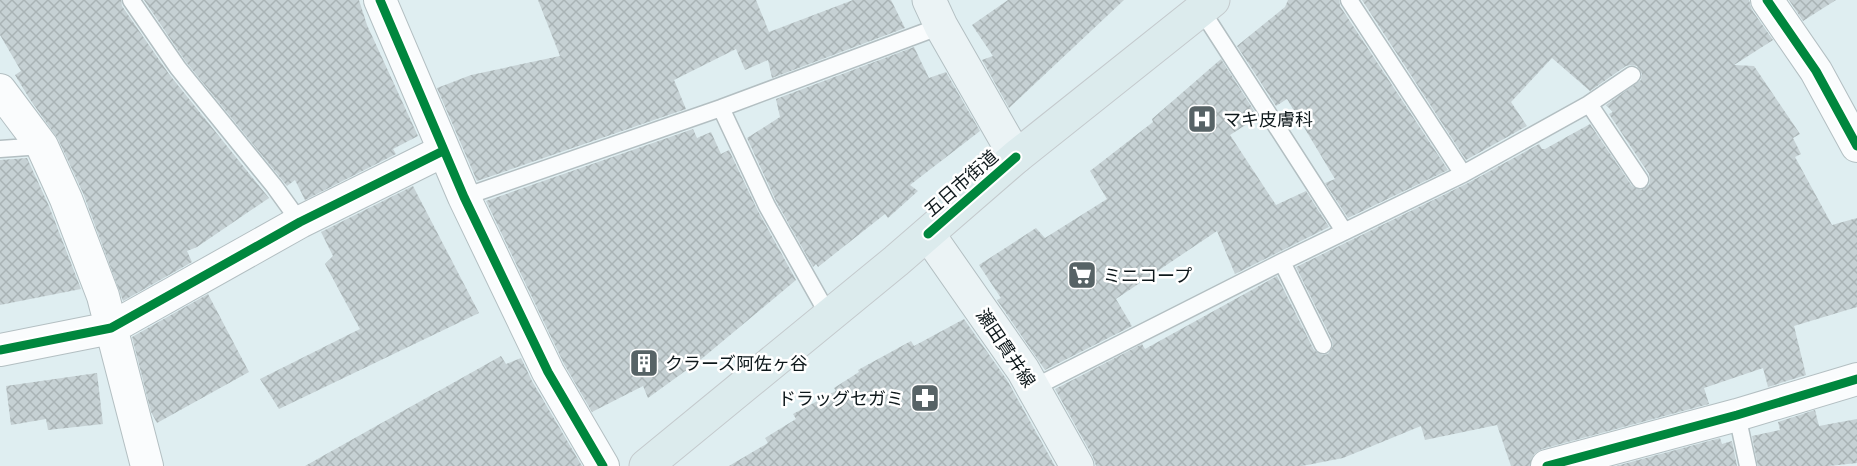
<svg xmlns="http://www.w3.org/2000/svg" width="1857" height="466" viewBox="0 0 1857 466" font-family="'PT Sans','Noto Sans JP',sans-serif">
  <style>
    .building { fill: url(#building-cross-hatch) }
    .lines { fill: none; stroke-linecap: round; stroke-linejoin: round }
    .service-casing { stroke: #b3bfc2; stroke-width: 19 }
    .minor-casing { stroke: #b3bfc2; stroke-width: 34 }
    .secondary-casing { stroke: #b3bfc2; stroke-width: 35 }
    .primary-casing { stroke: #c4cacd; stroke-width: 35 }
    .service { stroke: #fafcfd; stroke-width: 16 }
    .minor { stroke: #fafcfd; stroke-width: 32 }
    .secondary { stroke: #ebf3f5; stroke-width: 33 }
    .primary { stroke: #dcebed; stroke-width: 33 }
    .cycleway-casing { stroke: #fff; stroke-width: 13 }
    .cycleway { stroke: #00873e; stroke-width: 9 }
    .labels { text-anchor: middle; dominant-baseline: central; stroke-width: 5; stroke-linejoin: round; paint-order: stroke }
    .poi-label { font-size: 18px; fill: #0e181b; stroke: #fff; text-anchor: start }
    .street-label { font-size: 18px; fill: #0e181b; stroke: #fff }
  </style>
  <defs>
    <pattern id="building-cross-hatch" width="8" height="8" patternUnits="userSpaceOnUse" patternTransform="scale(1.5)"><rect width="8" height="8" fill="#c6d1d4"/><path d="M0 0l8 8M0 8l8-8" fill="none" stroke="#a9b3b5"/></pattern>
  </defs>
  <rect width="100%" height="100%" fill="#dfeef1"/>
  <path class="building" d="M 0,0 L 121,0 L 122,6 L 169,74 L 269,198 L 197,247 L 187,251 L 192,262 L 123,301 L 83,193 L 58,139 L 29,98 L 15,75 L 21,71 L 0,35 Z
    M 144,0 L 359,0 L 367,25 L 418,136 L 393,149 L 396,154 L 305,200 L 295,180 L 287,186 L 186,62 Z
    M 538,0 L 756,0 L 769,32 L 853,0 L 891,0 L 905,28 L 772,78 L 768,60 L 745,70 L 736,49 L 674,80 L 686,109 L 477,181 L 437,88 L 471,75 L 560,56 Z
    M 1008,0 L 1124,0 L 1009,108 L 982,60 L 993,56 L 972,25 Z
    M 1288,0 L 1339,0 L 1340,6 L 1448,170 L 1348,218 L 1325,183 L 1335,179 L 1287,99 L 1276,106 L 1237,46 L 1285,7 Z
    M 1362,0 L 1749,0 L 1752,10 L 1773,40 L 1734,65 L 1754,66 L 1800,134 L 1793,138 L 1801,154 L 1795,157 L 1832,225 L 1857,218 L 1857,307 L 1794,326 L 1806,375 L 1768,387 L 1763,368 L 1704,388 L 1709,404 L 1542,449 L 1534,454 L 1530,466 L 1511,466 L 1497,425 L 1425,440 L 1421,426 L 1343,458 L 1302,466 L 1096,466 L 1093,457 L 1055,389 L 1142,344 L 1145,349 L 1277,276 L 1314,350 L 1322,355 L 1328,354 L 1333,346 L 1332,340 L 1296,267 L 1468,183 L 1539,144 L 1542,149 L 1545,149 L 1590,124 L 1632,186 L 1641,190 L 1649,185 L 1650,180 L 1649,174 L 1609,114 L 1613,112 L 1606,105 L 1641,80 L 1642,74 L 1637,66 L 1632,65 L 1626,66 L 1590,91 L 1552,58 L 1511,102 L 1527,126 L 1466,160 Z
    M 1789,0 L 1836,0 L 1803,21 Z
    M 914,47 L 929,78 L 946,72 L 980,131 L 910,185 L 918,191 L 888,218 L 885,214 L 818,267 L 816,264 L 813,267 L 776,201 L 747,138 L 780,117 L 776,99 Z
    M 1221,59 L 1258,117 L 1230,135 L 1276,205 L 1306,191 L 1329,227 L 1235,274 L 1217,231 L 1116,299 L 1132,326 L 1045,370 L 997,300 L 1001,298 L 979,265 L 1036,228 L 1045,238 L 1107,199 L 1090,171 L 1153,122 L 1152,119 Z
    M 693,129 L 697,138 L 711,132 L 721,154 L 729,150 L 758,211 L 796,280 L 699,361 L 648,398 L 643,386 L 592,412 L 564,364 L 486,201 Z
    M 27,158 L 49,206 L 81,289 L 0,305 L 0,160 Z
    M 413,186 L 479,313 L 279,409 L 260,379 L 360,329 L 325,264 L 333,256 L 321,232 Z
    M 208,294 L 249,372 L 157,423 L 151,412 L 132,337 Z
    M 964,319 L 1007,380 L 1055,466 L 729,466 L 768,443 L 765,438 L 796,419 L 793,414 L 836,391 L 834,388 L 859,372 L 858,370 L 911,341 L 914,346 Z
    M 501,356 L 506,364 L 521,358 L 532,381 L 582,466 L 305,466 Z
    M 97,373 L 103,424 L 48,430 L 46,419 L 11,425 L 6,386 Z
    M 1815,410 L 1819,426 L 1857,419 L 1857,463 L 1829,466 L 1758,466 L 1752,436 L 1780,430 L 1778,422 Z
    M 1720,438 L 1722,444 L 1732,441 L 1737,466 L 1616,466 Z"/>
  <g class="lines">
    <g class="service-casing">
      <path id="service" d="M 131,0 L 178,68 L 274,186 L 300,222
        M 1349,0 L 1463,174
        M 1202,11 L 1344,231
        M 1589,104 L 1632,75
        M 721,108 L 767,206 L 829,316
        M 0,149 L 42,146
        M 464,197 L 721,108 L 941,26
        M 1282,262 L 1323,345
        M 1033,388 L 1282,262 L 1463,174 L 1589,104 L 1640,180
        M 1737,415 L 1748,466"/>
    </g>
    <g class="minor-casing">
      <path id="minor" d="M 380,0 L 464,197 L 548,372 L 603,466
        M 1767,0 L 1816,71 L 1857,146
        M 0,90 L 42,146 L 66,199 L 103,296 L 147,466
        M 0,350 L 111,328 L 300,222 L 443,151
        M 1547,466 L 1737,415 L 1857,379"/>
    </g>
    <g class="secondary-casing">
      <path id="secondary" d="M 929,0 L 941,26 L 1016,157
        M 928,234 L 1023,370 L 1077,466"/>
    </g>
    <g class="primary-casing">
      <path id="primary" d="M 646,466 L 896,261 L 1016,157 L 1213,0"/>
    </g>
    <use href="#service" class="service"/>
    <use href="#minor" class="minor"/>
    <use href="#secondary" class="secondary"/>
    <use href="#primary" class="primary"/>
    <g class="cycleway-casing">
      <path id="cycleway" d="M 380,0 L 464,197 L 548,372 L 603,466
        M 1767,0 L 1816,71 L 1857,146
        M 928,234 L 1016,157
        M 0,350 L 111,328 L 300,222 L 443,151
        M 1547,466 L 1737,415 L 1857,379"/>
    </g>
    <use href="#cycleway" class="cycleway"/>
  </g>
  <defs>
    <g id="hospital-square" transform="scale(1.5)"><rect x="-9" y="-9" width="18" height="18" rx="4" fill="#576366" stroke="#fff"/><path d="M-5-5h3v3.5h4V-5h3V5h-3V1.5h-4V5h-3Z" fill="#fff"/></g>
    <g id="supermarket-square" transform="scale(1.5)"><rect x="-9" y="-9" width="18" height="18" rx="4" fill="#576366" stroke="#fff"/><path d="M-6-5.5h2.5l.6 2H6L4.5 2H-2.5L-4.4-4H-6ZM-1.5 3.2a1.3 1.3 0 1 0 .1 0ZM3 3.2a1.3 1.3 0 1 0 .1 0Z" fill="#fff"/></g>
    <g id="building-square" transform="scale(1.5)"><rect x="-9" y="-9" width="18" height="18" rx="4" fill="#576366" stroke="#fff"/><path d="M-4-6H4V6H1V3H-1V6H-4ZM-2.5-4.3h1.7v1.8h-1.7ZM.8-4.3h1.7v1.8H.8ZM-2.5-1h1.7V.8h-1.7ZM.8-1h1.7V.8H.8Z" fill="#fff"/></g>
    <g id="pharmacy-square" transform="scale(1.5)"><rect x="-9" y="-9" width="18" height="18" rx="4" fill="#576366" stroke="#fff"/><path d="M-2-6h4v4h4v4h-4v4h-4v-4h-4v-4h4Z" fill="#fff"/></g>
  </defs>
  <g fill-rule="evenodd">
    <use href="#hospital-square" x="1202" y="119"/>
    <use href="#supermarket-square" x="1082" y="275"/>
    <use href="#building-square" x="644" y="363"/>
    <use href="#pharmacy-square" x="925" y="398"/>
  </g>
  <g class="labels">
    <g class="poi-label">
      <text x="1223" y="119">マキ皮膚科</text>
      <text x="1103" y="275">ミニコープ</text>
      <text x="665" y="363">クラーズ阿佐ヶ谷</text>
      <text x="904" y="398" text-anchor="end">ドラッグセガミ</text>
    </g>
    <g class="street-label">
      <text transform="translate(961 183) rotate(-41)">五日市街道</text>
      <text transform="translate(1006 348) rotate(56)">瀬田貫井線</text>
    </g>
  </g>
</svg>
